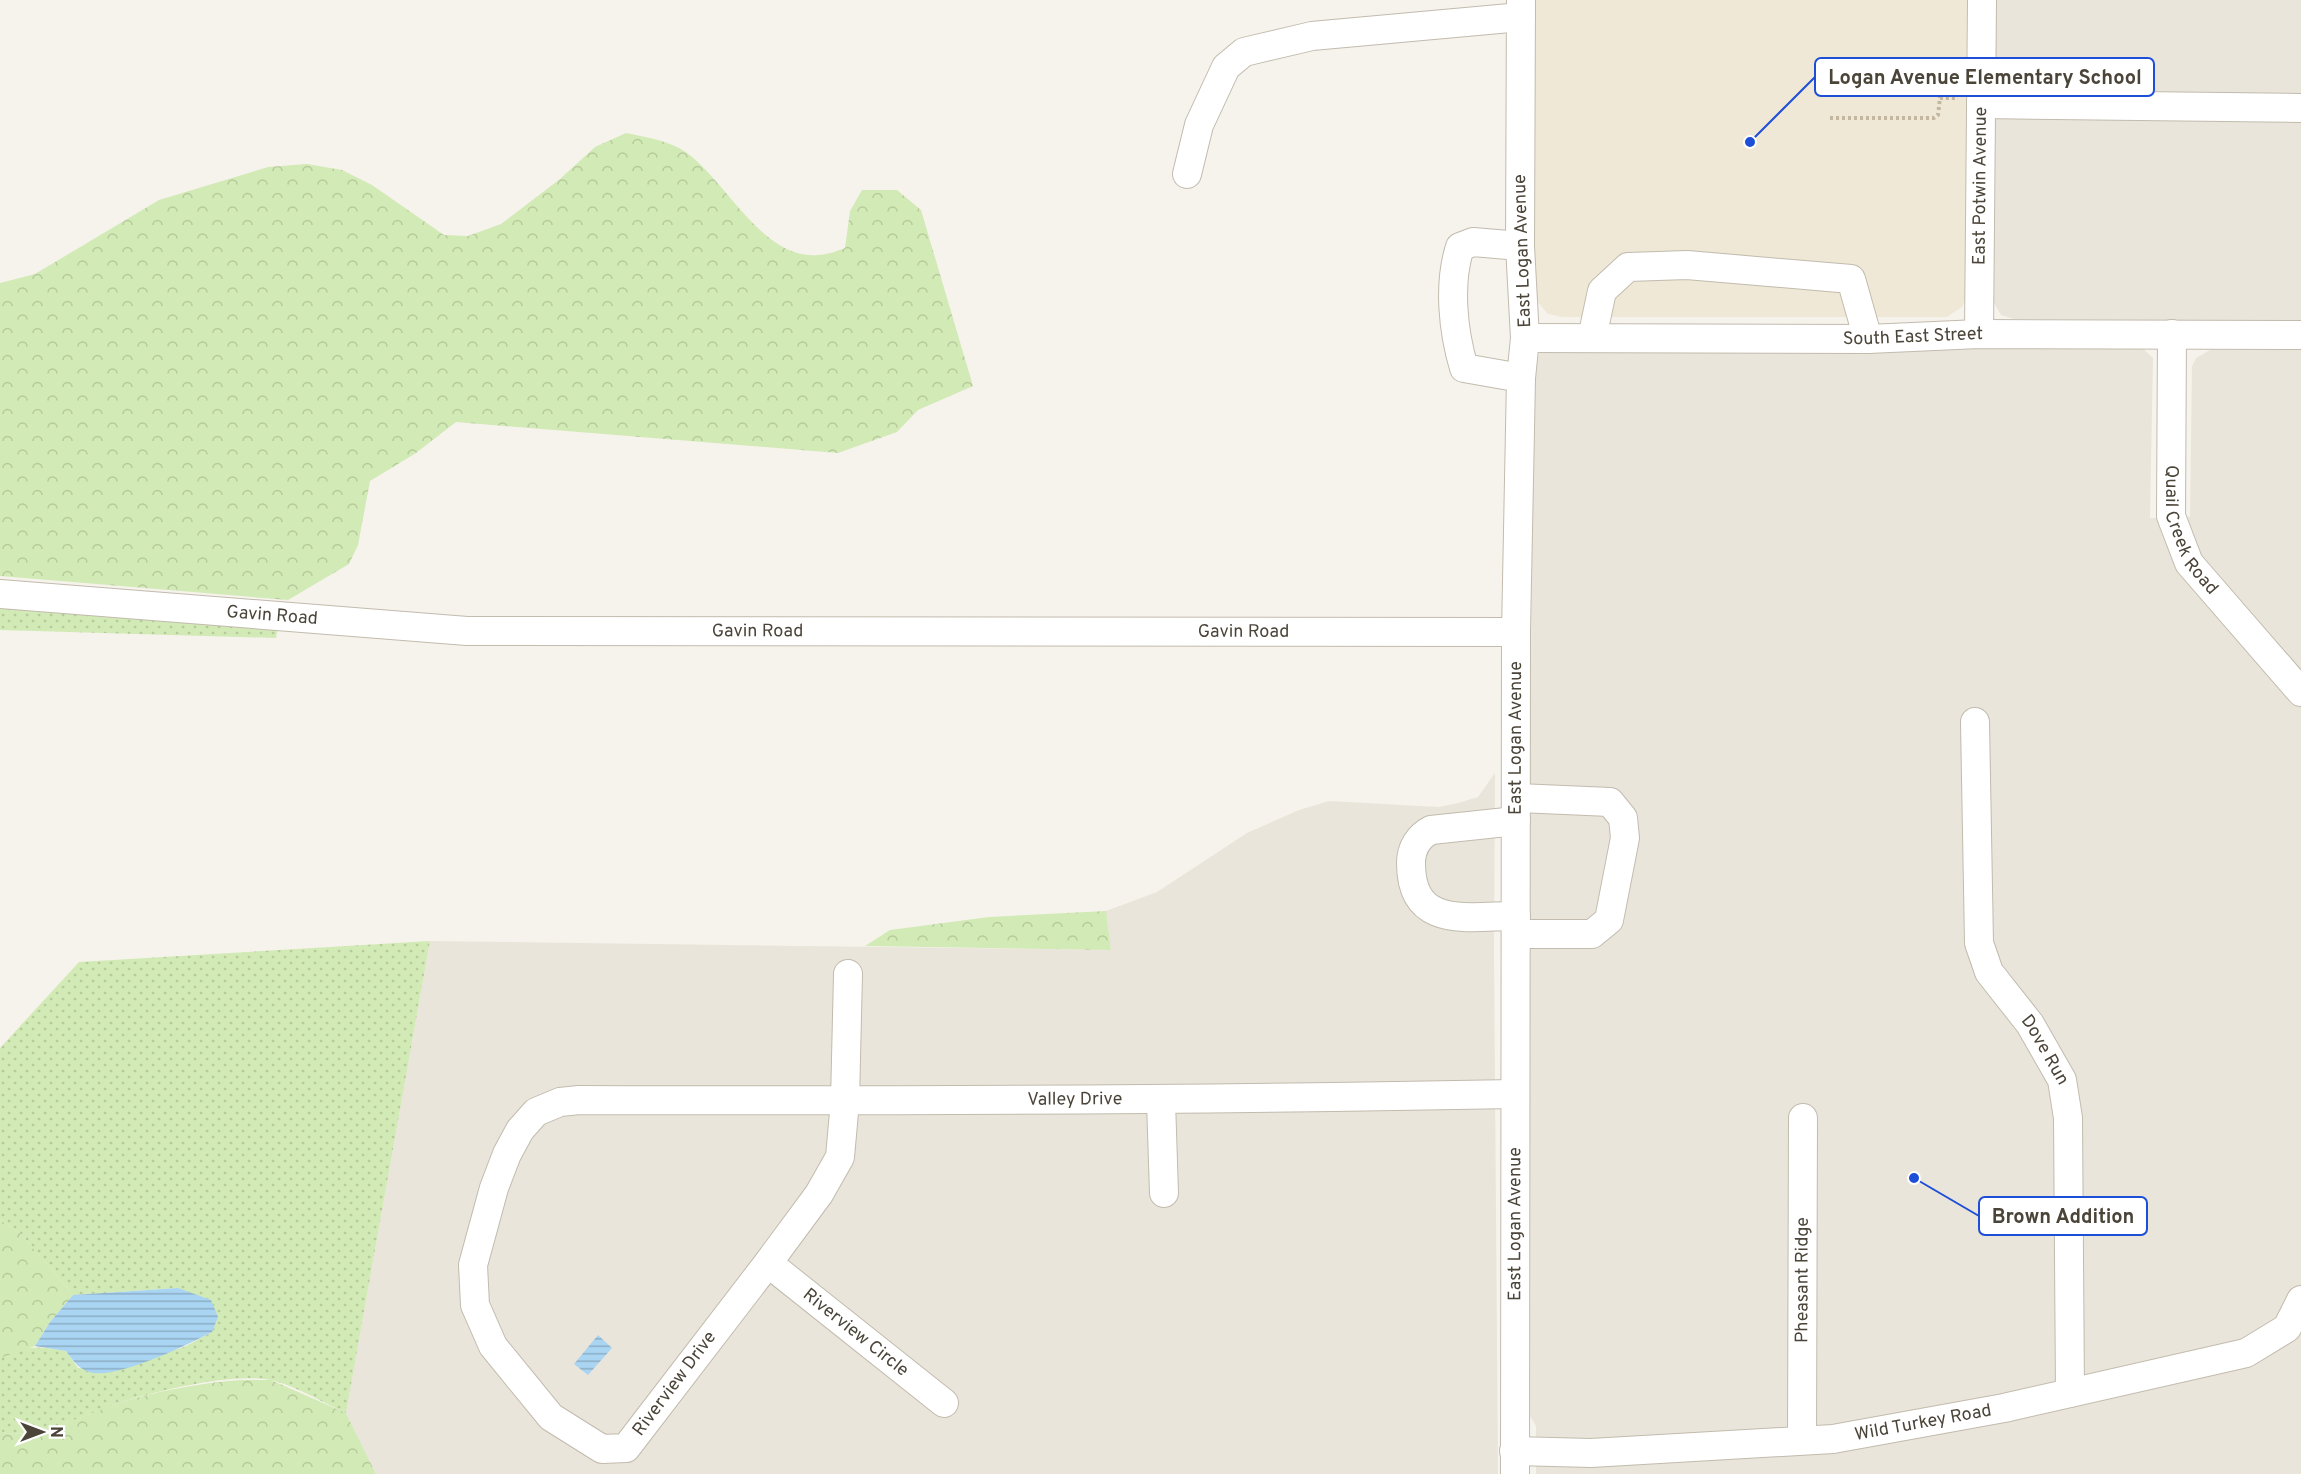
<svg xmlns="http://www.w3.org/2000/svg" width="2301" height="1474" viewBox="0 0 2301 1474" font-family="Overpass,sans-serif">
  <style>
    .residential { fill: #eae5da }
    .education { fill: #efe8d6 }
    .grass { fill: url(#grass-dots) }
    .forest { fill: url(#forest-crowns) }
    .water { fill: url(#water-rules) }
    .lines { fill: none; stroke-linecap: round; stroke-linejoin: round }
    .minor-casing { stroke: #c2bbae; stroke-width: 30 }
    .path { stroke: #c4b79f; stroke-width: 4; stroke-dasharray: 3 3; stroke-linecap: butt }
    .minor { stroke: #fff; stroke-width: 28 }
    .labels { text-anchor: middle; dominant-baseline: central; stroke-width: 4.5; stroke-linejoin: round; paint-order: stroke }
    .street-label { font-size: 18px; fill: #4b4439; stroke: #fff }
    .leader { fill: none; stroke: #1d4ed8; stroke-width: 2 }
    .callout-dot { fill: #1d4ed8; stroke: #fff; stroke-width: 2 }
    .callout { fill: #fff; stroke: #1d4ed8; stroke-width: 2 }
    .callout-label { font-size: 20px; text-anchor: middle; font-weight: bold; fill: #4b4439 }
  </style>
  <defs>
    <pattern id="grass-dots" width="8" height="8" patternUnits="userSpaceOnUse" patternTransform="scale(1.5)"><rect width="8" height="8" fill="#d2eab5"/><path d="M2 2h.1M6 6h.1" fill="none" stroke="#b6ca9c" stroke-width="1.8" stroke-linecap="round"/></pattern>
    <pattern id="forest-crowns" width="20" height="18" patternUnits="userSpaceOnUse" patternTransform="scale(1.5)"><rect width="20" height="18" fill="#d2eab5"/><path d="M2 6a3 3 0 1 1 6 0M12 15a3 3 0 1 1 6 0" fill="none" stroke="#b6ca9c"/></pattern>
    <pattern id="water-rules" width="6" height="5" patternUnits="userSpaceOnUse" patternTransform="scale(1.5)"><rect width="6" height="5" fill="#a9d4f2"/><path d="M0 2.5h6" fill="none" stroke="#8caec5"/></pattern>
  </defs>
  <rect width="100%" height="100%" fill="#f6f3ec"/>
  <path class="residential" d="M 1995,0 L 2301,0 L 2301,321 L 2014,319 L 2001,315 L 1994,303 Z
    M 2141,347 L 2153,358 L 2150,518 L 2190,517 L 2192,366 L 2196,358 L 2210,350 L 2301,350 L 2301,1474 L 1536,1474 L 1536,1426 L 1526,1409 L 1533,371 L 1539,355 L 1543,349 Z
    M 1495,773 L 1494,954 L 1498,1474 L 376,1474 L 346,1413 L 430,941 L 1111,950 L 1106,911 L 1157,892 L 1247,833 L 1299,810 L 1329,801 L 1439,807 L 1458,803 L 1478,797 Z"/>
  <path class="education" d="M 1534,0 L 1967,0 L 1965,300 L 1962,307 L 1947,317 L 1562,317 L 1548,314 L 1536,300 L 1534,292 Z"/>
  <path class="grass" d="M 0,601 L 278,626 L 276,638 L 0,630 Z
    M 430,941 L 346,1413 C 326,1404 290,1383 270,1380 C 234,1373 167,1389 131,1399 C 101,1408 28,1444 0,1431 L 0,1358 C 25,1345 39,1346 66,1351 L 78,1368 L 118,1369 L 184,1347 L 212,1332 L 178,1288 L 73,1295 L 20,1233 L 0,1220 L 0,1048 L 79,962 Z"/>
  <path class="forest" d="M 626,133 C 646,137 671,141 687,153 C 727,182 763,260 818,255 C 827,255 837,251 845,248 L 850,211 L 862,190 L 897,190 L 921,210 L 973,386 L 918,410 L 897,432 L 838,453 L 456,422 L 416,453 L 370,481 L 358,545 L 349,564 L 288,600 L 0,576 L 0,283 L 35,274 L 159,200 L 268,167 L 307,164 L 342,170 L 372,185 L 444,235 L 468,236 L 501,224 L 560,179 L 595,147 Z
    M 1106,911 L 1111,950 L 865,946 L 890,930 L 989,917 Z
    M 0,1220 L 20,1233 L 73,1295 L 50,1322 L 35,1346 L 0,1358 Z
    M 240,1380 L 271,1380 L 346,1413 L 376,1474 L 0,1474 L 0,1431 C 28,1444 102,1407 132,1399 C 167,1389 203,1383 240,1380 Z"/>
  <path class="water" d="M 178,1288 L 211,1300 L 218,1317 L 212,1332 C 188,1345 120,1377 94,1373 C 80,1371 74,1362 66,1351 L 35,1346 L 50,1322 L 73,1295 Z
    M 598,1335 L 612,1348 L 588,1375 L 574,1364 Z"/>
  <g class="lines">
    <g class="minor-casing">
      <g id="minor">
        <path d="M 1981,104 L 2301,108"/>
        <path d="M 1187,174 L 1199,125 L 1226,67 L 1244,52 L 1312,36 L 1521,17"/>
        <path d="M 1520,246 L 1473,242 L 1460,247 C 1448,284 1453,331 1464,368 L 1521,378"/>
        <path id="s1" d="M 1979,334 L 1982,0"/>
        <path id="s2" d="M 2172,334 L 2171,516 L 2189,563 L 2301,692"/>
        <path id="s3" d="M 1525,338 L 1868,339 L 1979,334 L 2301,335"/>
        <path d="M 1592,338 L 1602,291 L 1628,267 L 1687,265 L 1851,279 L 1868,339"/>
        <path id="s4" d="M 0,594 L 467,631 L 1516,632"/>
        <path id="s5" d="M 1975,722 L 1979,943 L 1989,972 L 2030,1024 L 2062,1080 L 2068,1118 L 2070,1393"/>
        <path d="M 1516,916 C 1468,916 1411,930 1411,863 C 1411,848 1419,836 1431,830 L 1516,821"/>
        <path d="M 1516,934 L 1592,934 L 1609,920 L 1625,838 L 1623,818 L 1610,802 L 1516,798"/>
        <path id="s6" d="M 848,974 L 845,1101 L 840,1157 L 819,1194 L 768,1263 L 626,1448 L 602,1449 L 551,1417 L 493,1346 L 475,1305 L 473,1265 L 494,1188 L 507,1154 L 520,1130 L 536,1112 L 560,1102 L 579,1100 C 892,1101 1203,1100 1515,1094"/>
        <path d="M 1161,1101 L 1164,1193"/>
        <path id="s7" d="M 768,1263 L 944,1403"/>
        <path id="s8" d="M 1802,1440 L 1803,1118"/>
        <path id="s9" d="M 1514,1451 L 1591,1453 L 1833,1439 L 2004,1408 L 2246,1353 L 2287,1328 L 2301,1300"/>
        <path id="s10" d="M 1515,1474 L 1516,632 L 1521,378 L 1525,338 L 1520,246 L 1521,0"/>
      </g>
    </g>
    <path class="path" d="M 1830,118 L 1934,118 L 1938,115 L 1940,98 L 1958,98"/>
    <use href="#minor" class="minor"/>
  </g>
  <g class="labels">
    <g class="street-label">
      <text stroke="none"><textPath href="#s1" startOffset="148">East Potwin Avenue</textPath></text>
      <text transform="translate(1523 251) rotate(-92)">East Logan Avenue</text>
      <text stroke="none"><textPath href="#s3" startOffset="388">South East Street</textPath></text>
      <text stroke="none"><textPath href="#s2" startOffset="201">Quail Creek Road</textPath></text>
      <text stroke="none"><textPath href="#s4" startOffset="273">Gavin Road</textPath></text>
      <text stroke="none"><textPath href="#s4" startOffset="759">Gavin Road</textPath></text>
      <text stroke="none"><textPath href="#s4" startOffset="1245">Gavin Road</textPath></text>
      <text stroke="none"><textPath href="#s10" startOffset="736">East Logan Avenue</textPath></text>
      <text stroke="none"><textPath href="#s5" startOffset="348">Dove Run</textPath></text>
      <text stroke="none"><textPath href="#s6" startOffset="1514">Valley Drive</textPath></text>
      <text stroke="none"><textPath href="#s10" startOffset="250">East Logan Avenue</textPath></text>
      <text stroke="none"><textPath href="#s8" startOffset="160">Pheasant Ridge</textPath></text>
      <text stroke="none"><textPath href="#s7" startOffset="112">Riverview Circle</textPath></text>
      <text transform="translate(675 1384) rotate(-53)">Riverview Drive</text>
      <text stroke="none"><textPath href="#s9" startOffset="411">Wild Turkey Road</textPath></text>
    </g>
  </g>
  <path class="leader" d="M1750 142L1815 77M1914 1178L1979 1216"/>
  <g class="callout-dot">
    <circle cx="1750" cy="142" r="6"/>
    <circle cx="1914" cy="1178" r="6"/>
  </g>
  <g class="callout">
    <rect x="1815" y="58" width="339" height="38" rx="6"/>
    <rect x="1979" y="1197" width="168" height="38" rx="6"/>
  </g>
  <g class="callout-label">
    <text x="1985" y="84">Logan Avenue Elementary School</text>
    <text x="2063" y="1223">Brown Addition</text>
  </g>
  <g transform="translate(42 1432) rotate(90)" stroke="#ffffff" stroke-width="4.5" paint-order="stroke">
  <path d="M0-4.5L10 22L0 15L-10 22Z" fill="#4b4439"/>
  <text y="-9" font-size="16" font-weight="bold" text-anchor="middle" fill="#4b4439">N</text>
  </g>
</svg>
